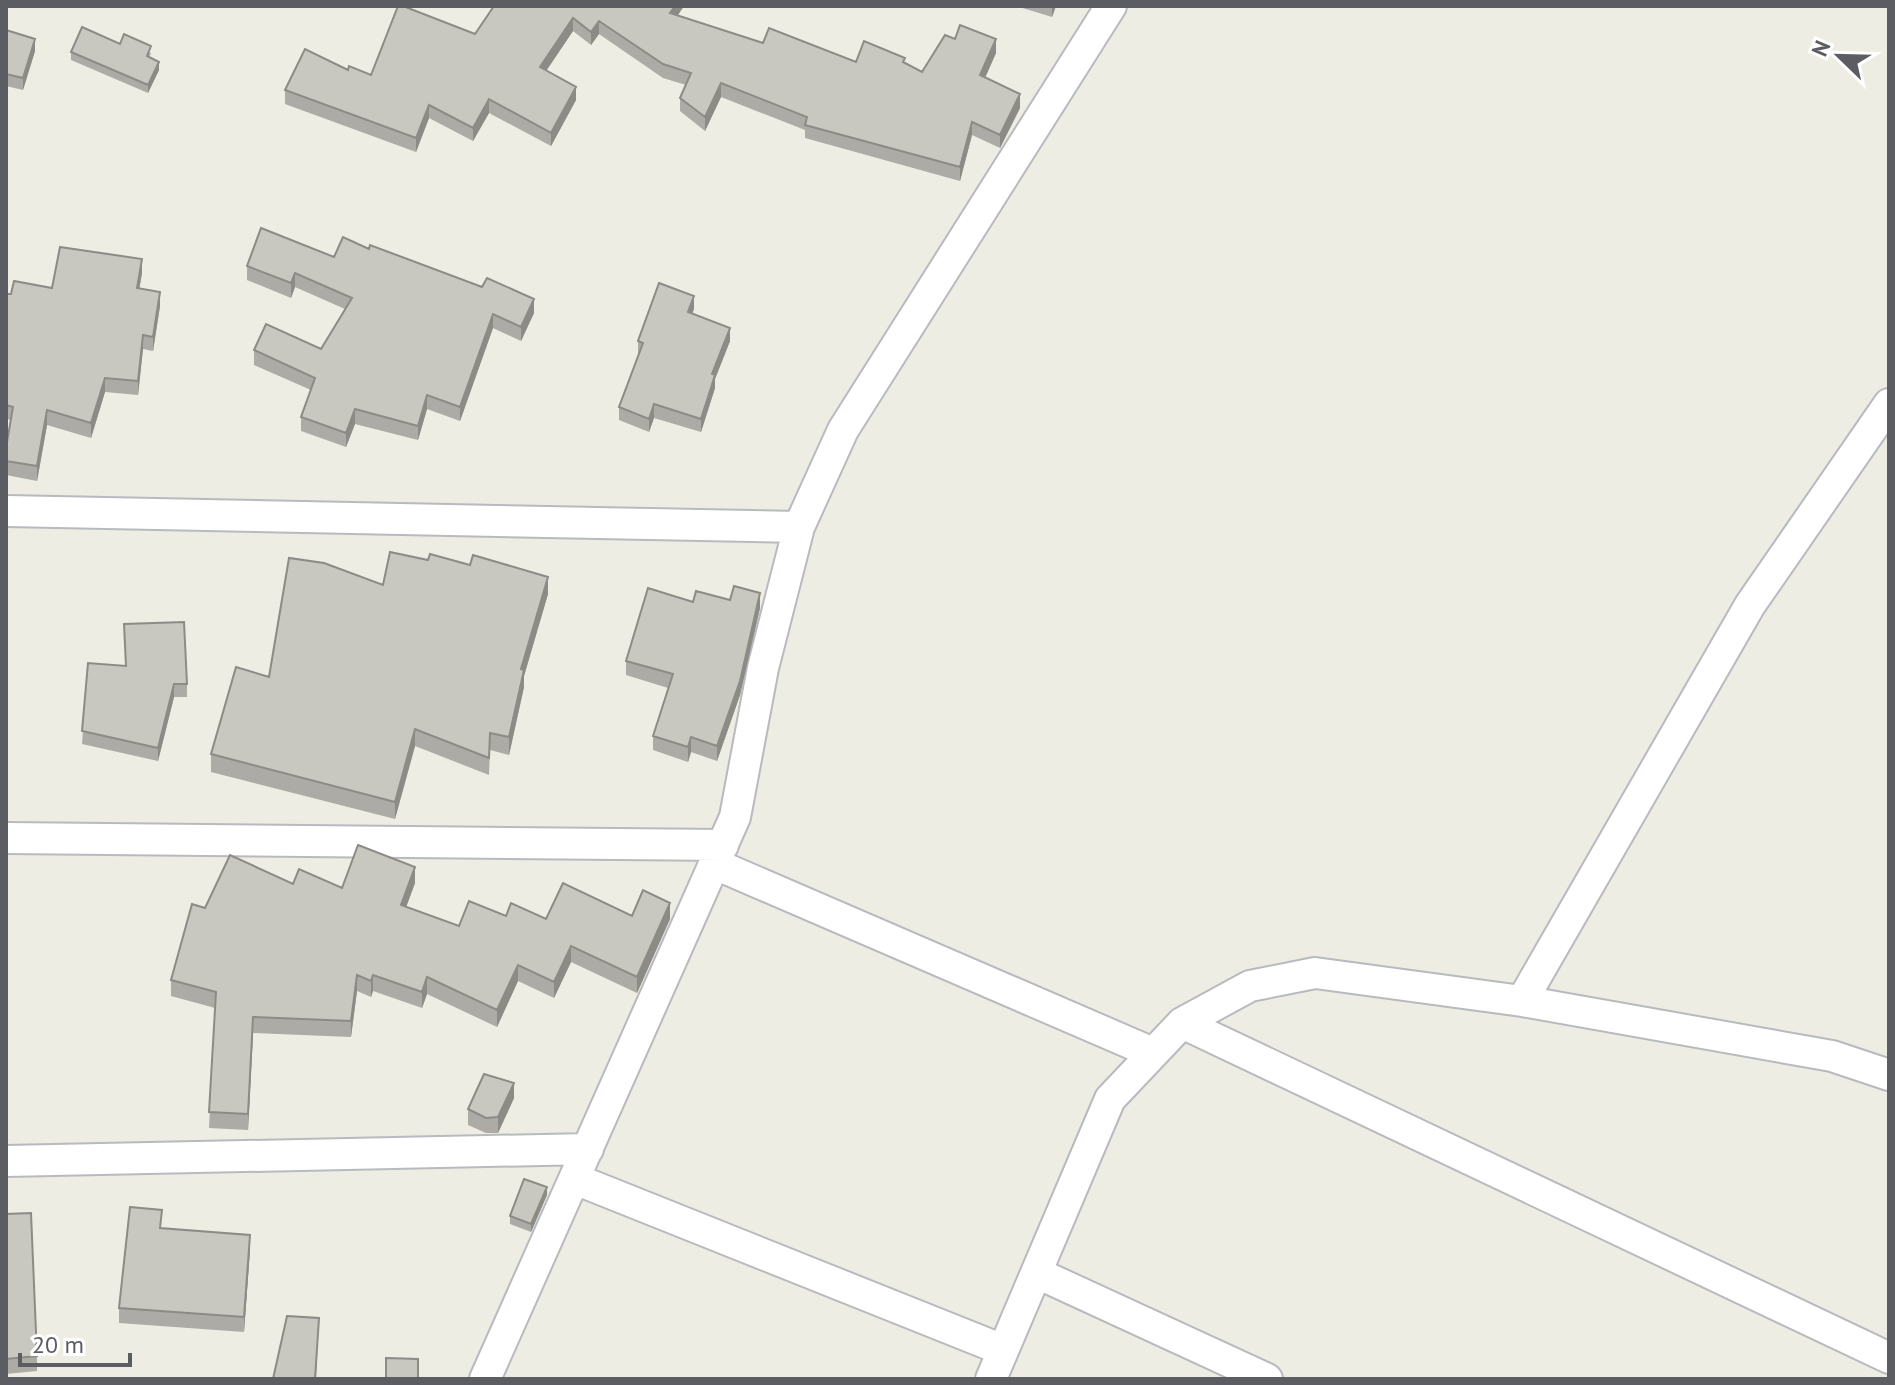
<svg xmlns="http://www.w3.org/2000/svg" width="1895" height="1385" viewBox="0 0 1895 1385" font-family="'PT Sans',sans-serif">
  <style>
    .lines { fill: none; stroke-linecap: round; stroke-linejoin: round }
    .minor-casing { stroke: #b8babf; stroke-width: 34 }
    .minor { stroke: #fff; stroke-width: 30 }
    .wall { fill: #acaba5 }
    .shaded-wall { fill: #8c8b86 }
    .building { fill: #c8c7c0; stroke: #8c8b86; stroke-width: 2 }
  </style>
  <rect width="100%" height="100%" fill="#edede3"/>
  <g class="lines">
    <g class="minor-casing">
      <path id="minor" d="M 6,511 L 799,527
        M 6,838 L 723,845
        M 715,864 L 1153,1053
        M 1522,1001 L 1750,605 L 1889,404
        M 1182,1023 L 1889,1358
        M 6,1161 L 588,1149
        M 575,1179 L 1003,1350
        M 1037,1273 L 1267,1379
        M 485,1379 L 735,817 L 763,668 L 799,527 L 843,430 L 1111,6
        M 991,1379 L 1110,1099 L 1182,1023 L 1250,986 L 1315,973 L 1522,1001 L 1832,1056 L 1889,1075"/>
    </g>
    <use href="#minor" class="minor"/>
  </g>
  <path class="wall" d="M 494,6 L 684,6 L 677,16 L 763,43 L 856,62 L 905,63 L 922,72 L 996,53 L 985,78 L 1020,108 L 1000,148 L 972,135 L 960,181 L 805,138 L 805,130 L 721,97 L 705,131 L 680,111 L 680,98 L 686,85 L 663,78 L 599,34 L 591,45 L 573,31 L 546,71 L 576,100 L 551,146 L 489,113 L 473,141 L 429,118 L 416,152 L 285,104 L 285,90 L 348,70 L 371,75 L 475,34 Z
    M 1016,6 L 1056,6 L 1052,17 Z
    M 6,30 L 35,51 L 23,90 L 6,86 Z
    M 120,44 L 151,53 L 149,58 L 159,70 L 148,93 L 71,60 L 71,52 Z
    M 369,249 L 534,313 L 521,341 L 493,328 L 460,421 L 427,409 L 418,440 L 355,424 L 346,447 L 301,431 L 301,417 L 311,390 L 254,365 L 254,350 L 321,349 L 345,309 L 295,287 L 291,298 L 247,280 L 247,266 L 334,257 Z
    M 142,273 L 139,289 L 160,306 L 153,351 L 143,349 L 138,395 L 105,392 L 91,438 L 47,425 L 37,481 L 6,475 L 6,448 L 11,420 L 6,419 L 6,294 L 52,288 Z
    M 694,309 L 692,313 L 730,341 L 715,379 L 715,388 L 701,432 L 654,418 L 649,432 L 619,420 L 619,407 L 639,354 L 638,354 L 638,341 Z
    M 383,585 L 548,594 L 524,676 L 524,687 L 509,755 L 490,750 L 489,775 L 415,746 L 395,819 L 211,772 L 211,754 L 269,677 Z
    M 730,600 L 760,608 L 740,695 L 717,761 L 691,752 L 688,762 L 653,750 L 653,736 L 668,688 L 626,675 L 626,661 L 693,602 Z
    M 88,663 L 187,684 L 187,697 L 174,697 L 158,761 L 82,744 Z
    M 415,883 L 406,907 L 459,926 L 506,916 L 546,919 L 632,916 L 670,919 L 637,993 L 571,962 L 554,998 L 518,981 L 497,1027 L 427,994 L 422,1008 L 373,991 L 371,997 L 357,991 L 351,1037 L 253,1033 L 248,1130 L 209,1128 L 215,1008 L 171,996 L 171,980 L 205,908 L 293,884 L 342,888 Z
    M 514,1098 L 498,1133 L 486,1133 L 468,1125 L 468,1109 Z
    M 547,1195 L 531,1232 L 510,1224 L 510,1216 Z
    M 6,1214 L 37,1356 L 37,1371 L 6,1374 Z
    M 162,1228 L 250,1250 L 244,1332 L 119,1323 L 119,1308 Z"/>
  <path class="shaded-wall" d="M 675,6 L 684,6 L 670,27 L 670,13 Z
    M 1052,6 L 1056,6 L 1052,17 Z
    M 573,18 L 573,31 L 540,80 L 540,67 Z
    M 599,21 L 599,34 L 591,45 L 591,32 Z
    M 35,39 L 35,51 L 23,90 L 23,78 Z
    M 996,39 L 996,53 L 980,89 L 980,75 Z
    M 159,62 L 159,70 L 148,93 L 148,85 Z
    M 721,83 L 721,97 L 705,131 L 705,117 Z
    M 576,87 L 576,100 L 551,146 L 551,133 Z
    M 1020,94 L 1020,108 L 1000,148 L 1000,135 Z
    M 489,99 L 489,113 L 473,141 L 473,128 Z
    M 429,105 L 429,118 L 416,152 L 416,138 Z
    M 972,122 L 972,135 L 960,181 L 960,167 Z
    M 142,259 L 142,273 L 137,303 L 137,288 Z
    M 295,273 L 295,287 L 291,298 L 291,283 Z
    M 160,292 L 160,306 L 153,351 L 153,337 Z
    M 694,296 L 694,309 L 688,325 L 688,312 Z
    M 534,299 L 534,313 L 521,341 L 521,327 Z
    M 493,314 L 493,328 L 460,421 L 460,407 Z
    M 730,328 L 730,341 L 715,379 L 715,388 L 701,432 L 701,419 L 712,374 Z
    M 143,335 L 143,349 L 138,395 L 138,381 Z
    M 105,378 L 105,392 L 91,438 L 91,423 Z
    M 427,395 L 427,409 L 418,440 L 418,426 Z
    M 654,404 L 654,418 L 649,432 L 649,419 Z
    M 355,409 L 355,424 L 346,447 L 346,433 Z
    M 47,410 L 47,425 L 37,481 L 37,466 Z
    M 548,577 L 548,594 L 524,676 L 524,687 L 509,755 L 509,737 L 521,669 Z
    M 760,593 L 760,608 L 740,695 L 717,761 L 717,746 Z
    M 174,684 L 174,697 L 158,761 L 158,748 Z
    M 415,729 L 415,746 L 395,819 L 395,802 Z
    M 691,737 L 691,752 L 688,762 L 688,747 Z
    M 415,867 L 415,883 L 401,921 L 401,905 Z
    M 670,903 L 670,919 L 637,993 L 637,977 Z
    M 571,946 L 571,962 L 554,998 L 554,982 Z
    M 518,965 L 518,981 L 497,1027 L 497,1010 Z
    M 357,975 L 357,991 L 351,1037 L 351,1021 Z
    M 373,975 L 373,991 L 371,997 L 371,981 Z
    M 427,977 L 427,994 L 422,1008 L 422,992 Z
    M 253,1017 L 253,1033 L 248,1130 L 248,1114 Z
    M 514,1083 L 514,1098 L 498,1133 L 498,1117 Z
    M 547,1187 L 547,1195 L 531,1232 L 531,1224 Z
    M 250,1235 L 250,1250 L 244,1332 L 244,1317 Z
    M 319,1318 L 316,1379 L 315,1379 Z"/>
  <path class="building" d="M 398,6 L 403,6 L 475,34 L 494,6 L 675,6 L 670,13 L 763,43 L 769,28 L 856,62 L 864,41 L 905,58 L 903,62 L 922,72 L 945,35 L 955,39 L 960,25 L 996,39 L 980,75 L 1020,94 L 1000,135 L 972,122 L 960,167 L 805,125 L 807,117 L 721,83 L 705,117 L 680,98 L 691,73 L 663,64 L 599,21 L 591,32 L 573,18 L 540,67 L 576,87 L 551,133 L 489,99 L 473,128 L 429,105 L 416,138 L 285,90 L 305,49 L 348,70 L 349,66 L 371,75 Z
    M 82,27 L 120,44 L 124,34 L 151,46 L 147,56 L 159,62 L 148,85 L 71,52 Z
    M 6,30 L 35,39 L 23,78 L 6,74 Z
    M 261,228 L 334,257 L 343,237 L 369,249 L 370,245 L 482,287 L 487,278 L 534,299 L 521,327 L 493,314 L 460,407 L 427,395 L 418,426 L 355,409 L 346,433 L 301,417 L 315,378 L 254,350 L 266,324 L 321,349 L 352,298 L 295,273 L 291,283 L 247,266 Z
    M 60,247 L 142,259 L 137,288 L 160,292 L 153,337 L 143,335 L 138,381 L 105,378 L 91,423 L 47,410 L 37,466 L 6,461 L 6,448 L 13,407 L 6,405 L 6,294 L 11,294 L 14,281 L 52,288 Z
    M 659,283 L 694,296 L 688,312 L 730,328 L 712,374 L 715,375 L 701,419 L 654,404 L 649,419 L 619,407 L 643,343 L 638,341 Z
    M 390,552 L 428,560 L 430,554 L 470,565 L 473,555 L 548,577 L 521,669 L 524,670 L 509,737 L 490,733 L 489,758 L 415,729 L 395,802 L 211,754 L 236,667 L 269,677 L 289,558 L 324,563 L 383,585 Z
    M 734,586 L 760,593 L 740,681 L 717,746 L 691,737 L 688,747 L 653,736 L 673,674 L 626,661 L 648,588 L 693,602 L 696,591 L 730,600 Z
    M 184,622 L 187,684 L 174,684 L 158,748 L 82,731 L 88,663 L 126,666 L 124,624 Z
    M 358,845 L 415,867 L 401,905 L 459,926 L 469,901 L 506,916 L 511,903 L 546,919 L 563,883 L 632,916 L 643,890 L 670,903 L 637,977 L 571,946 L 554,982 L 518,965 L 497,1010 L 427,977 L 422,992 L 373,975 L 371,981 L 357,975 L 351,1021 L 253,1017 L 248,1114 L 209,1112 L 216,992 L 171,980 L 192,904 L 205,908 L 230,855 L 293,884 L 299,869 L 342,888 Z
    M 484,1074 L 514,1083 L 498,1117 L 486,1118 L 468,1109 Z
    M 524,1179 L 547,1187 L 531,1224 L 510,1216 Z
    M 130,1207 L 162,1210 L 160,1228 L 250,1235 L 244,1317 L 119,1308 Z
    M 31,1213 L 37,1356 L 6,1359 L 6,1214 Z
    M 287,1316 L 319,1318 L 315,1379 L 273,1379 Z
    M 386,1358 L 418,1359 L 418,1379 L 386,1379 Z"/>
  <rect width="1895" height="1385" fill="none" stroke="#5b5d63" stroke-width="16"/>
  <g transform="translate(1839 56) rotate(293)" stroke="#ffffff" stroke-width="6" paint-order="stroke">
  <path d="M0-6L14 30L0 20L-14 30Z" fill="#5b5d63"/>
  <text y="-12" font-size="22" font-weight="bold" text-anchor="middle" fill="#5b5d63">N</text>
  </g>
  <path d="M20 1353v12h110v-12" fill="none" stroke="#5b5d63" stroke-width="4"/>
  <text x="32" y="1353" font-size="24" fill="#5b5d63" stroke="#ffffff" stroke-width="6" paint-order="stroke">20 m</text>
</svg>
